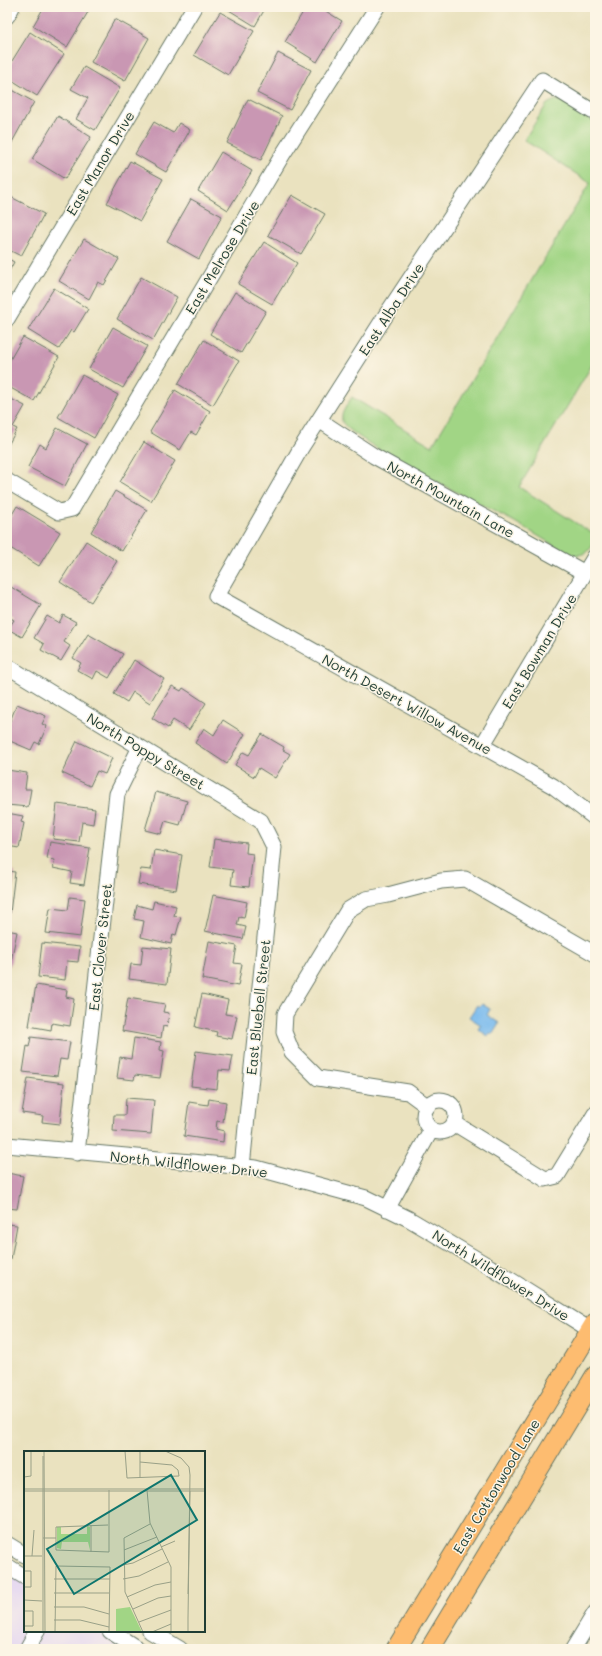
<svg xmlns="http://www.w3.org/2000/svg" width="602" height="1656" viewBox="0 0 602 1656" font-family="Mali,sans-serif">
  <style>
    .built { fill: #e2d4f3 }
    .green { fill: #a1d585; stroke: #60895c }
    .water { fill: #78baee; stroke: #4c7c91 }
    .building { fill: #c997b3 }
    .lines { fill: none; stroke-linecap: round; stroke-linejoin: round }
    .minor-casing { stroke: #667765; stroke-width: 17 }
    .major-casing { stroke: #667765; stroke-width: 21 }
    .minor { stroke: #fff; stroke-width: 15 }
    .major { stroke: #fdbc70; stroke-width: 19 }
    .labels { text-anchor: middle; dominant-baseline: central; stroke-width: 3; stroke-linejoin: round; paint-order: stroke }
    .street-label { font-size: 14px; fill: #1f3d34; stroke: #fcf5e5 }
    .inset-road { fill: none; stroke: #99a087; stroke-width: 1 }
    .view { fill: #0f766e; fill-opacity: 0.15; stroke: #0f766e; stroke-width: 2 }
    .inset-edge { fill: none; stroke: #1f3d34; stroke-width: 2 }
  </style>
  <rect width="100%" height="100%" fill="#fcf5e5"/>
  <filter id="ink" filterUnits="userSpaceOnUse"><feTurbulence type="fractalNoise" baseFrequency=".025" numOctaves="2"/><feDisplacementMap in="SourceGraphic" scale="8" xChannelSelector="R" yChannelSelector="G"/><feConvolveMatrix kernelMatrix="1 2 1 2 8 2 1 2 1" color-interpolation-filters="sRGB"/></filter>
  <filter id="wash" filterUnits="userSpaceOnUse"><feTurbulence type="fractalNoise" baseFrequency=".012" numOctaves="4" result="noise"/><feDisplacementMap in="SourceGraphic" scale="16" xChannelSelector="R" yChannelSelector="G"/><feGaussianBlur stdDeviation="0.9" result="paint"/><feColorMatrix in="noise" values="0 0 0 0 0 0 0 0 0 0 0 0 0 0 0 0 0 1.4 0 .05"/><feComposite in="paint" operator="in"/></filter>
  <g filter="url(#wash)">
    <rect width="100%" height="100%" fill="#eae2bf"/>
    <path class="built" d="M 7,1571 L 25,1582 L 25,1631 L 104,1631 L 131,1649 L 7,1649 Z"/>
    <path class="green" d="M 555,100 L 563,101 L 595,122 L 595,360 L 519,487 L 595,535 C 595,549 584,557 571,555 C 551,544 532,532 513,521 C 488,508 348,439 342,421 C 340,413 348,404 352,397 L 432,446 L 590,183 L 524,140 L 547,104 Z"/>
    <path class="water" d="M 482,1004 L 490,1009 L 487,1015 L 499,1023 L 492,1034 L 490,1033 L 488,1036 L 478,1029 L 481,1025 L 469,1017 L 477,1005 L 480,1007 Z"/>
    <g id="blocks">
      <path class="building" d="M 44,7 L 91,7 L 67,47 L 33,26 Z
        M 224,7 L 266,7 L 255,26 Z
        M 306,7 L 319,7 L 342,21 L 317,62 L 285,42 Z
        M 220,12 L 254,31 L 228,75 L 194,55 Z
        M 115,19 L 149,38 L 125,81 L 91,62 Z
        M 30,32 L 64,54 L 37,96 L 7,77 L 7,69 Z
        M 278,53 L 311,70 L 290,110 L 257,93 Z
        M 84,67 L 120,88 L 95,130 L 76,119 L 88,98 L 71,89 Z
        M 7,87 L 34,102 L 10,146 L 7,144 Z
        M 248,99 L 282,116 L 261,160 L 227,143 Z
        M 58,116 L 91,137 L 65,179 L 32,159 Z
        M 154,122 L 173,133 L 179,123 L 190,130 L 166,172 L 135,154 Z
        M 221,152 L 252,171 L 228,210 L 198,191 Z
        M 130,161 L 163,179 L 140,221 L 107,203 Z
        M 292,195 L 325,214 L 301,254 L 268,235 Z
        M 9,196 L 44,214 L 21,256 L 7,249 L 7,200 Z
        M 191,199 L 222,216 L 199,259 L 167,241 Z
        M 84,239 L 119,259 L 104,285 L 98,282 L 89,299 L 59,281 Z
        M 264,242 L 297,263 L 272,304 L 238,284 Z
        M 7,258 L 14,262 L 7,275 Z
        M 141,277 L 177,297 L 153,340 L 117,319 Z
        M 54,288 L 88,309 L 74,332 L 71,330 L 59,349 L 28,330 Z
        M 235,292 L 266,311 L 241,353 L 210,334 Z
        M 113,327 L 147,346 L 123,388 L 89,369 Z
        M 23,337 L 59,357 L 34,401 L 7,386 L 7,365 Z
        M 204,340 L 239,361 L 213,405 L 178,384 Z
        M 82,375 L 118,395 L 94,438 L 58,417 Z
        M 175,390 L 210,411 L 196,435 L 191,432 L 180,450 L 150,432 Z
        M 7,397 L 25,406 L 13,427 L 17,429 L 7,447 Z
        M 57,428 L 87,444 L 65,486 L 28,467 L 40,444 L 46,448 Z
        M 144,442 L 175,461 L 151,501 L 120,482 Z
        M 115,491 L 147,510 L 122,551 L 91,532 Z
        M 17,506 L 60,532 L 39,566 L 7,546 L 7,523 Z
        M 86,541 L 117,561 L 91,602 L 60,582 Z
        M 11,587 L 41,605 L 22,637 L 8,629 L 14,620 L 7,616 L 7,594 Z
        M 63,615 L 76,622 L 64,642 L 70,646 L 61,661 L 41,650 L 44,644 L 34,638 L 47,616 L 59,623 Z
        M 88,634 L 123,654 L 109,678 L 97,671 L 93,679 L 77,670 L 81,663 L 73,658 Z
        M 134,660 L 164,679 L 150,703 L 133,692 L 127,702 L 114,694 Z
        M 172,686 L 181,691 L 183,688 L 206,703 L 189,730 L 173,720 L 168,728 L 152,718 Z
        M 17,704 L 46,716 L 42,724 L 47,726 L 39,744 L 35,742 L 31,750 L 10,741 L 8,744 L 7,744 L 7,720 L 10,721 Z
        M 223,720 L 245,734 L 227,764 L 195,743 L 204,728 L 214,735 Z
        M 262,734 L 284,747 L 283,750 L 290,754 L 275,778 L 259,768 L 254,777 L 235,765 L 243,752 L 249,755 Z
        M 77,741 L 112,758 L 105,774 L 97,771 L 90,786 L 62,773 Z
        M 7,770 L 27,773 L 25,789 L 31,789 L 28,807 L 7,805 Z
        M 156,792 L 187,801 L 180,825 L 165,821 L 161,834 L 145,830 Z
        M 57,804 L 95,809 L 93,824 L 82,822 L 79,842 L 53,839 Z
        M 7,813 L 23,816 L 21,822 L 24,823 L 19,848 L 7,846 Z
        M 214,839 L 247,843 L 246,853 L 253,854 L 249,887 L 231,885 L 233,870 L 210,867 Z
        M 50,842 L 90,848 L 84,885 L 70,883 L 72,872 L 53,868 L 55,860 L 47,859 Z
        M 154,850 L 182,855 L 176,890 L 138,884 L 141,869 L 151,870 Z
        M 7,871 L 15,872 L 10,913 L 7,913 Z
        M 213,895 L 247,902 L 244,918 L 239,917 L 237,925 L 246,927 L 243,939 L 205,931 Z
        M 70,897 L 85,899 L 80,937 L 46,933 L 50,908 L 68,910 Z
        M 154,901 L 176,906 L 174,916 L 181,917 L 176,935 L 173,934 L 171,944 L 141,937 L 144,921 L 134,919 L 137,905 L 152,909 Z
        M 7,930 L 17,932 L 10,966 L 7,965 Z
        M 209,941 L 237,946 L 234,963 L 242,964 L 238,986 L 202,979 Z
        M 42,943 L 80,947 L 78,962 L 67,961 L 65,980 L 38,977 Z
        M 143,946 L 171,949 L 167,984 L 129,979 L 131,964 L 141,965 Z
        M 36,985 L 67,990 L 66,997 L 74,999 L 70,1026 L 52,1023 L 51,1030 L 29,1026 Z
        M 202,994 L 228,1000 L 225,1014 L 237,1016 L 232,1039 L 216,1036 L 217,1032 L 195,1027 Z
        M 128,998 L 165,1004 L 163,1012 L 169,1013 L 167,1027 L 163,1026 L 161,1038 L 122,1031 Z
        M 31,1037 L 70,1042 L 67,1060 L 60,1059 L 57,1076 L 23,1072 L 27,1046 L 29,1047 Z
        M 134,1038 L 161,1042 L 160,1050 L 164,1051 L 160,1078 L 135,1075 L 134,1080 L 117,1078 L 120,1057 L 131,1059 Z
        M 196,1051 L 233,1056 L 230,1071 L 219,1070 L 217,1089 L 191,1086 Z
        M 28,1078 L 64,1083 L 60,1124 L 42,1122 L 43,1116 L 22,1113 Z
        M 126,1098 L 154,1100 L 151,1134 L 113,1131 L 114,1115 L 125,1115 Z
        M 209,1099 L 226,1102 L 223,1122 L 217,1121 L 216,1129 L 224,1131 L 223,1142 L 184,1136 L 189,1102 L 208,1105 Z
        M 7,1173 L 23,1176 L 17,1209 L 7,1208 Z
        M 7,1224 L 17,1225 L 11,1259 L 7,1258 Z"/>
    </g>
  </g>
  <g filter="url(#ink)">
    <use href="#blocks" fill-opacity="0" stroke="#667765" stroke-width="1"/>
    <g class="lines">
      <g class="minor-casing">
        <path id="minor" d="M 7,16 L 12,7
          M 595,113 L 542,80 L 386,315 L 301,448 L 216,596 L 553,786 L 595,818
          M 7,319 L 194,7
          M 319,420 L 374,456 L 585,573
          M 7,481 L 59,512 L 72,509 L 283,154 L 377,7
          M 7,666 L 261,821 L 274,847 L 242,1167
          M 482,746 L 595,556
          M424 1116a16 16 0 1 1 32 0a16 16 0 1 1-32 0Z
          M 427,1106 L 408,1092 L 318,1078 L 292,1052 L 284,1032 L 285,1014 L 348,910 L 366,899 L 388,895 L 441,881 L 465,879 L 595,954
          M 454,1123 L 545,1179 L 557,1176 L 595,1114
          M 7,1145 L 256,1168 L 366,1198 L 409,1219 L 490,1267 L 595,1333
          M 77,1153 L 117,794 L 140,747
          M 387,1209 L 431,1130
          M 7,1544 L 25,1555
          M 7,1566 L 25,1577
          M 110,1631 L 138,1649
          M 150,1631 L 180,1649
          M 27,1649 L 37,1631
          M 573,1649 L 595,1613"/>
      </g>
      <g class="major-casing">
        <path id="major" d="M 396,1649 L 595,1323
          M 430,1649 L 595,1376"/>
      </g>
      <use href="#minor" class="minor"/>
      <use href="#major" class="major"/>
    </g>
  </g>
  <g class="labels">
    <g class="street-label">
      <text transform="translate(100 163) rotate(-59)">East Manor Drive</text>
      <text transform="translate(222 257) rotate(-59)">East Melrose Drive</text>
      <text transform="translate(391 309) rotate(-57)">East Alba Drive</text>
      <text transform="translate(451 499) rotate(29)">North Mountain Lane</text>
      <text transform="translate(539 651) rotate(-59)">East Bowman Drive</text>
      <text transform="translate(407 704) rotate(29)">North Desert Willow Avenue</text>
      <text transform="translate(146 751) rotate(31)">North Poppy Street</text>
      <text transform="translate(100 947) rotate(-84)">East Clover Street</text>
      <text transform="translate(258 1007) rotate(-84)">East Bluebell Street</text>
      <text transform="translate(189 1164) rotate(6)">North Wildflower Drive</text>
      <text transform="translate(501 1275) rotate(32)">North Wildflower Drive</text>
      <text transform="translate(496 1486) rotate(-59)">East Cottonwood Lane</text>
    </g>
  </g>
  <g transform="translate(24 1451)">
    <rect width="181" height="181" fill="#eae2bf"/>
    <path d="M 63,75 L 66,76 L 66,99 L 64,91 L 38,91 L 37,98 L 33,97 L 33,76 L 37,76 L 37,83 L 63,83 ZM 106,156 L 118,181 L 92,181 L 92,158 Z" fill="#a1d585"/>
    <path class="inset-road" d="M 20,0 L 21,181M 101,0 L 103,27 L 155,25 L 154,19 L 148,14 L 116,11M 141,0 L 157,7 L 165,16 L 166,24 L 164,167M 0,26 L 7,25 L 7,0M 116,27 L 116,0M 0,38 L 181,38M 123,39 L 126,72 L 147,116 L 147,181M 0,40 L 181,40M 67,74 L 67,101M 84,74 L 32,76 L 32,99 L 85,101 L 85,39M 19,87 L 32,87M 137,96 L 151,90M 100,99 L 133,86M 0,105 L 18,105M 8,105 L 10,79M 99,114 L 109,112 L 138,98M 0,120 L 7,120 L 7,136 L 0,136M 30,128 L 86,128M 99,128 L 115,125 L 144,111M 30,142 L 85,142M 164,143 L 166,40M 103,146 L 131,134 L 147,131M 0,149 L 18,150M 30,156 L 60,156 L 85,163M 109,158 L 134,147 L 147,145M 0,160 L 9,160 L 9,175 L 0,175M 30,169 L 56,169 L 85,176M 115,171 L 147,159M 19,181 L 19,5M 31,181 L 32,115 L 86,116 L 85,181M 119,181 L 101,141 L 100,87 L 126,73M 128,181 L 147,173M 164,181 L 164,167"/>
    <path class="view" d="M 147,24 L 173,69 L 50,143 L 23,98 Z"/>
    <rect width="181" height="181" class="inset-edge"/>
  </g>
  <rect width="602" height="1656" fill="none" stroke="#fcf5e5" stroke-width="24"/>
</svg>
